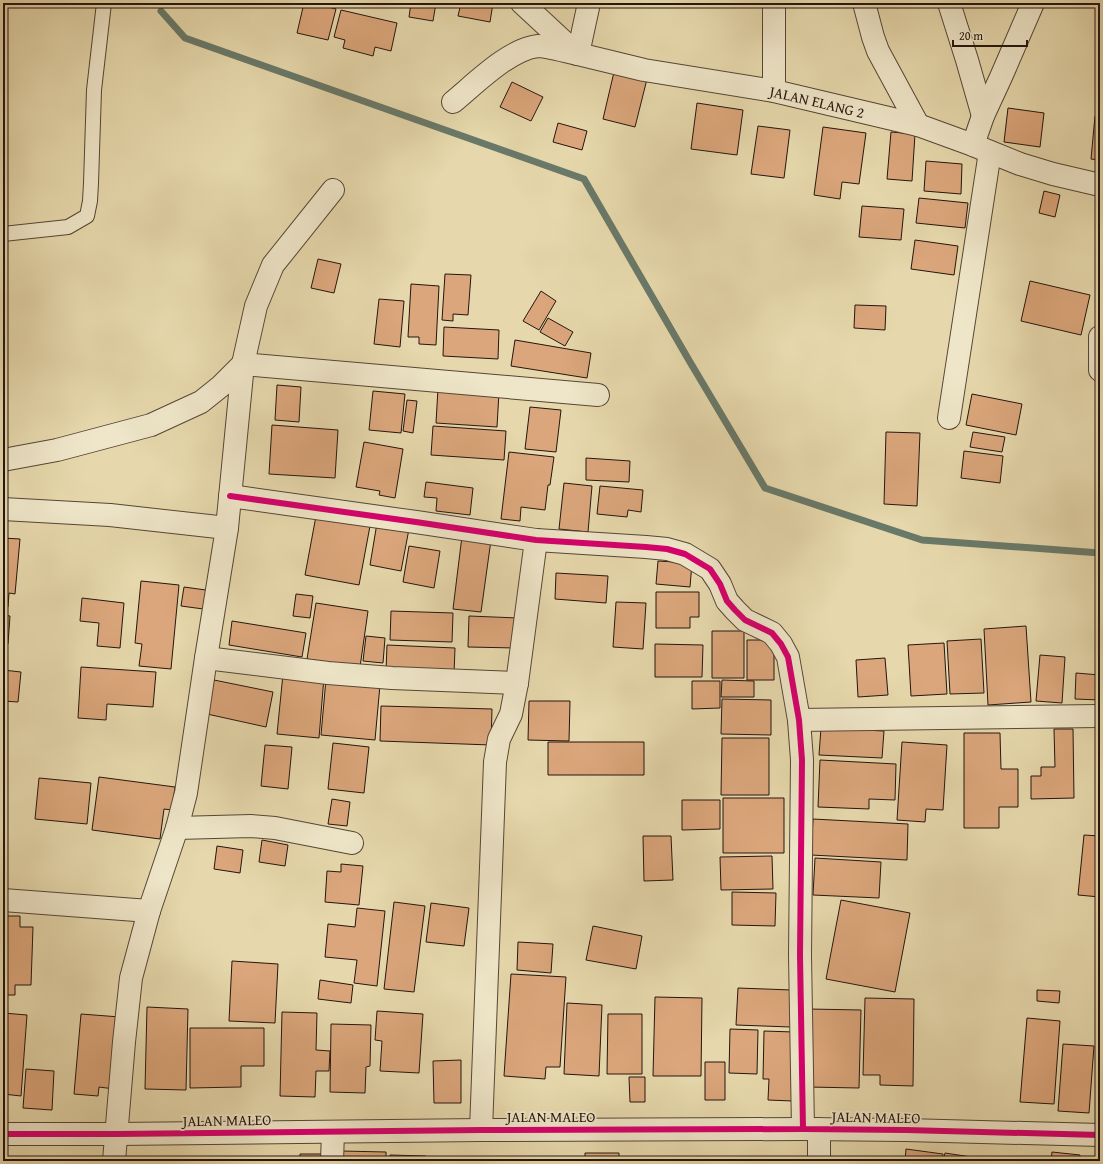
<svg xmlns="http://www.w3.org/2000/svg" width="1103" height="1164" viewBox="0 0 1103 1164" font-family="'Gentium Book Plus',serif">
  <style>
    .lines { fill: none; stroke-linecap: round; stroke-linejoin: round }
    .stream { stroke: #697969; stroke-width: 7 }
    .building { fill: #dba67b; stroke: #25150f }
    .service-casing { stroke: #554636; stroke-width: 16 }
    .minor-casing { stroke: #554636; stroke-width: 24 }
    .tertiary-casing { stroke: #554636; stroke-width: 24 }
    .service { stroke: #efe6c9; stroke-width: 14 }
    .minor { stroke: #efe6c9; stroke-width: 22 }
    .tertiary { stroke: #efe6c9; stroke-width: 22 }
    .cycleway-casing { stroke: #efe6c9; stroke-width: 8 }
    .cycleway { stroke: #d6006c; stroke-width: 6 }
    .labels { text-anchor: middle; dominant-baseline: central; stroke-width: 3.5; stroke-linejoin: round; paint-order: stroke }
    .street-label { font-size: 15px; fill: #25150f; stroke: #efe6c9 }
  </style>
  <rect width="100%" height="100%" fill="#e6d8ac"/>
  <filter id="stains"><feTurbulence type="fractalNoise" baseFrequency=".005" numOctaves="4"/><feColorMatrix values="0 0 0 0 .2 0 0 0 0 .09 0 0 0 0 .02 0 0 0 .5 -.17"/></filter>
  <radialGradient id="worn" r=".72"><stop offset=".6" stop-color="#630" stop-opacity="0"/><stop offset="1" stop-color="#630" stop-opacity=".3"/></radialGradient>
  <g class="lines">
    <path class="stream" d="M 161,11 L 185,38 L 584,179 L 690,362 L 765,488 L 922,540 L 1100,553"/>
  </g>
  <path class="building" d="M 304,3 L 314,3 L 336,9 L 328,40 L 297,33 Z
    M 411,3 L 436,3 L 433,21 L 409,17 Z
    M 461,3 L 493,3 L 490,22 L 458,16 Z
    M 341,10 L 397,23 L 391,51 L 375,47 L 373,56 L 343,48 L 345,40 L 334,37 Z
    M 614,72 L 647,79 L 635,127 L 603,119 Z
    M 512,82 L 543,97 L 531,121 L 500,107 Z
    M 697,103 L 743,110 L 737,155 L 691,149 Z
    M 1008,108 L 1044,113 L 1040,147 L 1004,142 Z
    M 1095,116 L 1100,116 L 1100,160 L 1091,159 Z
    M 558,123 L 587,131 L 582,150 L 553,142 Z
    M 758,126 L 790,130 L 784,178 L 751,174 Z
    M 823,127 L 866,133 L 859,184 L 842,182 L 840,199 L 814,195 Z
    M 891,132 L 915,134 L 912,181 L 887,179 Z
    M 926,161 L 962,164 L 961,194 L 924,191 Z
    M 1044,191 L 1060,195 L 1055,217 L 1039,213 Z
    M 919,198 L 968,203 L 965,228 L 916,223 Z
    M 862,206 L 904,209 L 901,240 L 859,237 Z
    M 915,240 L 958,246 L 954,275 L 911,269 Z
    M 318,259 L 341,264 L 334,293 L 311,288 Z
    M 445,274 L 471,275 L 468,315 L 453,314 L 453,321 L 442,320 Z
    M 1030,281 L 1090,295 L 1081,335 L 1021,321 Z
    M 411,284 L 439,286 L 436,345 L 419,344 L 419,337 L 408,337 Z
    M 541,291 L 556,301 L 539,330 L 523,321 Z
    M 379,299 L 404,301 L 400,347 L 374,344 Z
    M 855,305 L 886,306 L 885,330 L 854,328 Z
    M 548,318 L 573,332 L 565,346 L 540,332 Z
    M 444,327 L 499,330 L 498,359 L 443,356 Z
    M 515,340 L 591,353 L 587,378 L 511,366 Z
    M 277,385 L 301,387 L 299,422 L 275,420 Z
    M 438,388 L 499,392 L 497,427 L 436,423 Z
    M 373,391 L 405,394 L 401,433 L 369,430 Z
    M 972,394 L 1022,404 L 1016,435 L 966,425 Z
    M 407,400 L 417,401 L 413,433 L 403,431 Z
    M 530,407 L 561,410 L 556,452 L 525,449 Z
    M 272,425 L 338,430 L 335,478 L 269,474 Z
    M 433,426 L 506,431 L 504,460 L 431,455 Z
    M 886,432 L 920,433 L 917,506 L 884,504 Z
    M 973,432 L 1005,437 L 1002,452 L 970,447 Z
    M 364,442 L 403,449 L 395,498 L 379,495 L 380,491 L 356,487 Z
    M 964,451 L 1003,456 L 1000,483 L 961,478 Z
    M 509,452 L 554,457 L 550,485 L 548,485 L 545,510 L 521,507 L 520,521 L 501,519 Z
    M 586,458 L 630,461 L 629,482 L 586,480 Z
    M 426,482 L 473,488 L 470,515 L 436,511 L 437,498 L 424,497 Z
    M 564,483 L 592,486 L 588,532 L 559,529 Z
    M 600,486 L 643,490 L 641,512 L 628,510 L 627,517 L 597,514 Z
    M 316,516 L 370,526 L 359,585 L 305,575 Z
    M 377,523 L 409,529 L 401,571 L 370,565 Z
    M 462,536 L 491,540 L 481,612 L 453,609 Z
    M 3,538 L 20,539 L 15,594 L 9,593 L 8,607 L 3,606 Z
    M 409,546 L 440,551 L 434,588 L 403,582 Z
    M 658,561 L 692,563 L 690,587 L 656,584 Z
    M 556,573 L 608,576 L 606,603 L 555,599 Z
    M 141,581 L 179,585 L 171,669 L 139,666 L 142,644 L 135,643 Z
    M 184,587 L 213,591 L 211,610 L 181,606 Z
    M 656,592 L 699,592 L 699,617 L 690,617 L 690,628 L 656,628 Z
    M 296,594 L 313,596 L 310,618 L 293,616 Z
    M 82,598 L 124,603 L 120,648 L 97,646 L 99,623 L 80,621 Z
    M 616,602 L 646,603 L 643,649 L 613,647 Z
    M 316,603 L 368,611 L 360,667 L 307,659 Z
    M 391,611 L 453,613 L 452,642 L 390,640 Z
    M 3,615 L 10,616 L 8,644 L 3,644 Z
    M 469,616 L 518,618 L 516,648 L 468,647 Z
    M 232,621 L 306,633 L 302,657 L 229,645 Z
    M 1026,626 L 1031,702 L 988,705 L 984,629 Z
    M 712,631 L 744,631 L 744,678 L 712,678 Z
    M 366,636 L 385,638 L 383,663 L 363,661 Z
    M 981,639 L 984,693 L 950,694 L 947,641 Z
    M 747,640 L 774,640 L 774,680 L 747,680 Z
    M 944,643 L 947,694 L 911,696 L 908,645 Z
    M 655,644 L 703,645 L 702,677 L 655,677 Z
    M 387,645 L 455,648 L 454,674 L 386,671 Z
    M 1040,655 L 1065,657 L 1062,703 L 1036,701 Z
    M 885,658 L 888,695 L 858,697 L 856,660 Z
    M 81,667 L 156,672 L 153,707 L 107,704 L 106,720 L 78,718 Z
    M 3,670 L 21,672 L 18,702 L 3,701 Z
    M 1076,673 L 1100,675 L 1100,700 L 1075,699 Z
    M 283,674 L 324,677 L 319,738 L 277,734 Z
    M 326,679 L 380,685 L 375,740 L 321,735 Z
    M 214,680 L 273,692 L 266,727 L 207,714 Z
    M 722,680 L 754,681 L 754,697 L 721,697 Z
    M 692,681 L 720,681 L 720,708 L 692,709 Z
    M 722,699 L 771,700 L 771,735 L 721,734 Z
    M 529,701 L 570,701 L 569,741 L 528,740 Z
    M 381,706 L 492,709 L 491,745 L 380,741 Z
    M 821,728 L 884,731 L 882,758 L 819,755 Z
    M 1054,729 L 1073,729 L 1074,798 L 1031,799 L 1031,776 L 1041,776 L 1041,767 L 1055,767 Z
    M 964,733 L 1000,733 L 1001,769 L 1018,769 L 1018,807 L 999,807 L 999,828 L 964,828 Z
    M 722,738 L 769,738 L 769,795 L 721,795 Z
    M 548,742 L 644,742 L 644,775 L 548,775 Z
    M 902,742 L 947,745 L 943,810 L 926,809 L 925,822 L 897,820 Z
    M 333,743 L 369,747 L 364,793 L 328,789 Z
    M 265,745 L 292,747 L 288,789 L 261,786 Z
    M 820,760 L 896,764 L 895,800 L 869,799 L 869,809 L 818,807 Z
    M 99,777 L 175,787 L 172,810 L 164,809 L 160,839 L 92,830 Z
    M 39,778 L 91,783 L 87,824 L 35,819 Z
    M 723,798 L 784,798 L 784,853 L 723,853 Z
    M 332,799 L 350,802 L 347,826 L 328,824 Z
    M 682,800 L 720,800 L 720,829 L 682,830 Z
    M 813,819 L 908,824 L 907,860 L 811,855 Z
    M 1084,835 L 1100,836 L 1100,897 L 1078,895 Z
    M 643,836 L 671,836 L 673,880 L 644,881 Z
    M 262,840 L 288,845 L 285,866 L 259,862 Z
    M 217,846 L 243,850 L 240,873 L 214,869 Z
    M 772,856 L 773,889 L 721,890 L 720,857 Z
    M 815,858 L 881,862 L 879,898 L 813,895 Z
    M 341,864 L 363,866 L 359,905 L 325,902 L 327,871 L 341,872 Z
    M 732,892 L 776,893 L 775,926 L 732,925 Z
    M 841,900 L 910,913 L 895,992 L 826,979 Z
    M 394,902 L 425,906 L 414,992 L 384,989 Z
    M 431,903 L 469,908 L 464,946 L 426,942 Z
    M 357,908 L 385,911 L 377,986 L 354,983 L 357,960 L 325,957 L 328,924 L 355,927 Z
    M 3,916 L 20,916 L 20,927 L 33,927 L 31,985 L 15,985 L 15,995 L 3,995 Z
    M 593,926 L 642,936 L 636,969 L 586,960 Z
    M 518,942 L 553,944 L 551,973 L 517,970 Z
    M 232,961 L 278,964 L 275,1023 L 229,1021 Z
    M 511,974 L 566,977 L 560,1067 L 546,1067 L 545,1079 L 504,1076 Z
    M 320,980 L 353,985 L 351,1003 L 318,999 Z
    M 738,988 L 792,990 L 791,1027 L 736,1025 Z
    M 1037,990 L 1060,991 L 1059,1003 L 1037,1001 Z
    M 655,997 L 702,998 L 701,1076 L 653,1076 Z
    M 865,998 L 914,999 L 913,1086 L 880,1085 L 880,1075 L 863,1075 Z
    M 567,1003 L 602,1005 L 599,1076 L 564,1074 Z
    M 147,1007 L 188,1009 L 186,1090 L 145,1089 Z
    M 809,1009 L 861,1010 L 859,1088 L 808,1087 Z
    M 377,1011 L 423,1014 L 419,1073 L 380,1071 L 382,1041 L 375,1040 Z
    M 282,1012 L 317,1013 L 316,1050 L 330,1051 L 329,1071 L 316,1071 L 315,1097 L 280,1096 Z
    M 3,1013 L 27,1015 L 21,1096 L 3,1094 Z
    M 81,1014 L 120,1017 L 114,1089 L 99,1087 L 98,1096 L 74,1094 Z
    M 608,1014 L 642,1014 L 642,1074 L 607,1074 Z
    M 1027,1018 L 1060,1021 L 1054,1104 L 1020,1102 Z
    M 331,1024 L 371,1025 L 370,1066 L 366,1067 L 365,1093 L 330,1092 Z
    M 190,1028 L 264,1028 L 264,1066 L 241,1066 L 241,1087 L 190,1088 Z
    M 730,1029 L 758,1030 L 757,1074 L 729,1073 Z
    M 764,1031 L 794,1032 L 793,1101 L 768,1100 L 769,1079 L 763,1079 Z
    M 1063,1044 L 1094,1046 L 1089,1113 L 1058,1111 Z
    M 461,1060 L 461,1103 L 434,1103 L 433,1061 Z
    M 705,1062 L 725,1062 L 725,1100 L 705,1100 Z
    M 1100,1065 L 1100,1105 L 1097,1105 Z
    M 26,1069 L 54,1071 L 52,1110 L 23,1108 Z
    M 629,1077 L 645,1077 L 645,1102 L 630,1102 Z
    M 906,1149 L 943,1154 L 942,1161 L 905,1161 Z
    M 342,1151 L 386,1152 L 386,1161 L 342,1161 Z
    M 1052,1152 L 1080,1155 L 1080,1161 L 1051,1161 Z
    M 585,1153 L 619,1153 L 619,1161 L 585,1161 Z
    M 945,1153 L 985,1159 L 985,1161 L 943,1161 Z
    M 300,1154 L 324,1154 L 324,1161 L 300,1161 Z
    M 390,1155 L 426,1156 L 426,1161 L 390,1161 Z
    M 247,1157 L 247,1161 L 207,1161 L 207,1159 Z
    M 430,1159 L 489,1160 L 489,1161 L 430,1161 Z"/>
  <g class="lines">
    <g class="service-casing">
      <path id="service" d="M 3,234 L 68,227 L 87,216 L 90,201 L 91,183 L 94,90 L 104,3"/>
    </g>
    <g class="minor-casing">
      <g id="minor">
        <path d="M 522,3 L 577,54"/>
        <path id="s1" d="M 589,3 L 578,54 L 644,70 L 774,91 L 918,125 L 973,145 L 1020,164 L 1053,174 L 1100,185"/>
        <path d="M 774,3 L 774,91"/>
        <path d="M 864,3 L 873,37 L 878,51 L 918,125"/>
        <path d="M 949,3 L 967,60 L 983,116"/>
        <path d="M 453,102 C 475,84 509,49 538,46 C 546,46 568,52 578,54"/>
        <path d="M 973,145 L 983,116 L 1001,77 L 1033,3"/>
        <path d="M 1100,337 L 1100,370"/>
        <path d="M 949,418 L 990,152"/>
        <path d="M 3,460 L 57,450 L 151,425 L 201,402 L 221,386 L 243,364 L 598,395"/>
        <path d="M 230,496 L 416,522 L 536,540 L 646,547 L 667,549 L 685,554 L 710,569 L 720,584 L 727,601 L 735,610 L 745,620 L 772,633 L 781,644 L 788,657 L 799,720 L 802,760 L 800,955 L 803,1129"/>
        <path d="M 3,509 L 110,515 L 227,528"/>
        <path d="M 206,658 L 328,673 L 392,678 L 517,683"/>
        <path d="M 799,720 L 1100,716"/>
        <path d="M 177,828 L 251,826 L 275,828 L 352,843"/>
        <path d="M 3,900 L 149,911"/>
        <path d="M 819,1129 L 819,1161"/>
        <path d="M 481,1130 L 495,762 L 499,739 L 511,714 L 517,683 L 536,540"/>
        <path d="M 114,1161 L 124,1042 L 131,978 L 149,911 L 177,828 L 186,793 L 206,658 L 227,528 L 243,364 L 256,306 L 273,265 L 333,190"/>
        <path d="M 332,1161 L 333,1132"/>
      </g>
    </g>
    <g class="tertiary-casing">
      <path id="tertiary" d="M 3,1134 L 117,1134 L 481,1130 L 803,1129 L 906,1130 L 1100,1135"/>
    </g>
    <use href="#service" class="service"/>
    <use href="#minor" class="minor"/>
    <use href="#tertiary" class="tertiary"/>
    <g class="cycleway-casing">
      <path id="cycleway" d="M 230,496 L 416,522 L 536,540 L 646,547 L 667,549 L 685,554 L 710,569 L 720,584 L 727,601 L 735,610 L 745,620 L 772,633 L 781,644 L 788,657 L 799,720 L 802,760 L 800,955 L 803,1129
        M 3,1134 L 117,1134 L 481,1130 L 803,1129 L 906,1130 L 1100,1135"/>
    </g>
    <use href="#cycleway" class="cycleway"/>
  </g>
  <g class="labels">
    <g class="street-label">
      <text stroke="none"><textPath href="#s1" startOffset="296">JALAN ELANG 2</textPath></text>
      <text x="551" y="1116">JALAN MALEO</text>
      <text transform="translate(876 1117) rotate(1)">JALAN MALEO</text>
      <text transform="translate(227 1120) rotate(-1)">JALAN MALEO</text>
    </g>
  </g>
  <rect width="1103" height="1164" fill="none" stroke="#e6d8ac" stroke-width="16"/>
  <rect x="4" y="4" width="1095" height="1156" fill="none" stroke="#25150f" stroke-width="2"/>
  <rect x="8" y="8" width="1087" height="1148" fill="none" stroke="#25150f"/>
  <path d="M953 40v6h74v-6" fill="none" stroke="#25150f" stroke-width="2"/>
  <text x="959" y="40" font-size="12" fill="#25150f" stroke="#efe6c9" stroke-width="3" paint-order="stroke">20 m</text>
  <rect width="100%" height="100%" filter="url(#stains)"/>
  <rect width="100%" height="100%" fill="url(#worn)"/>
</svg>
